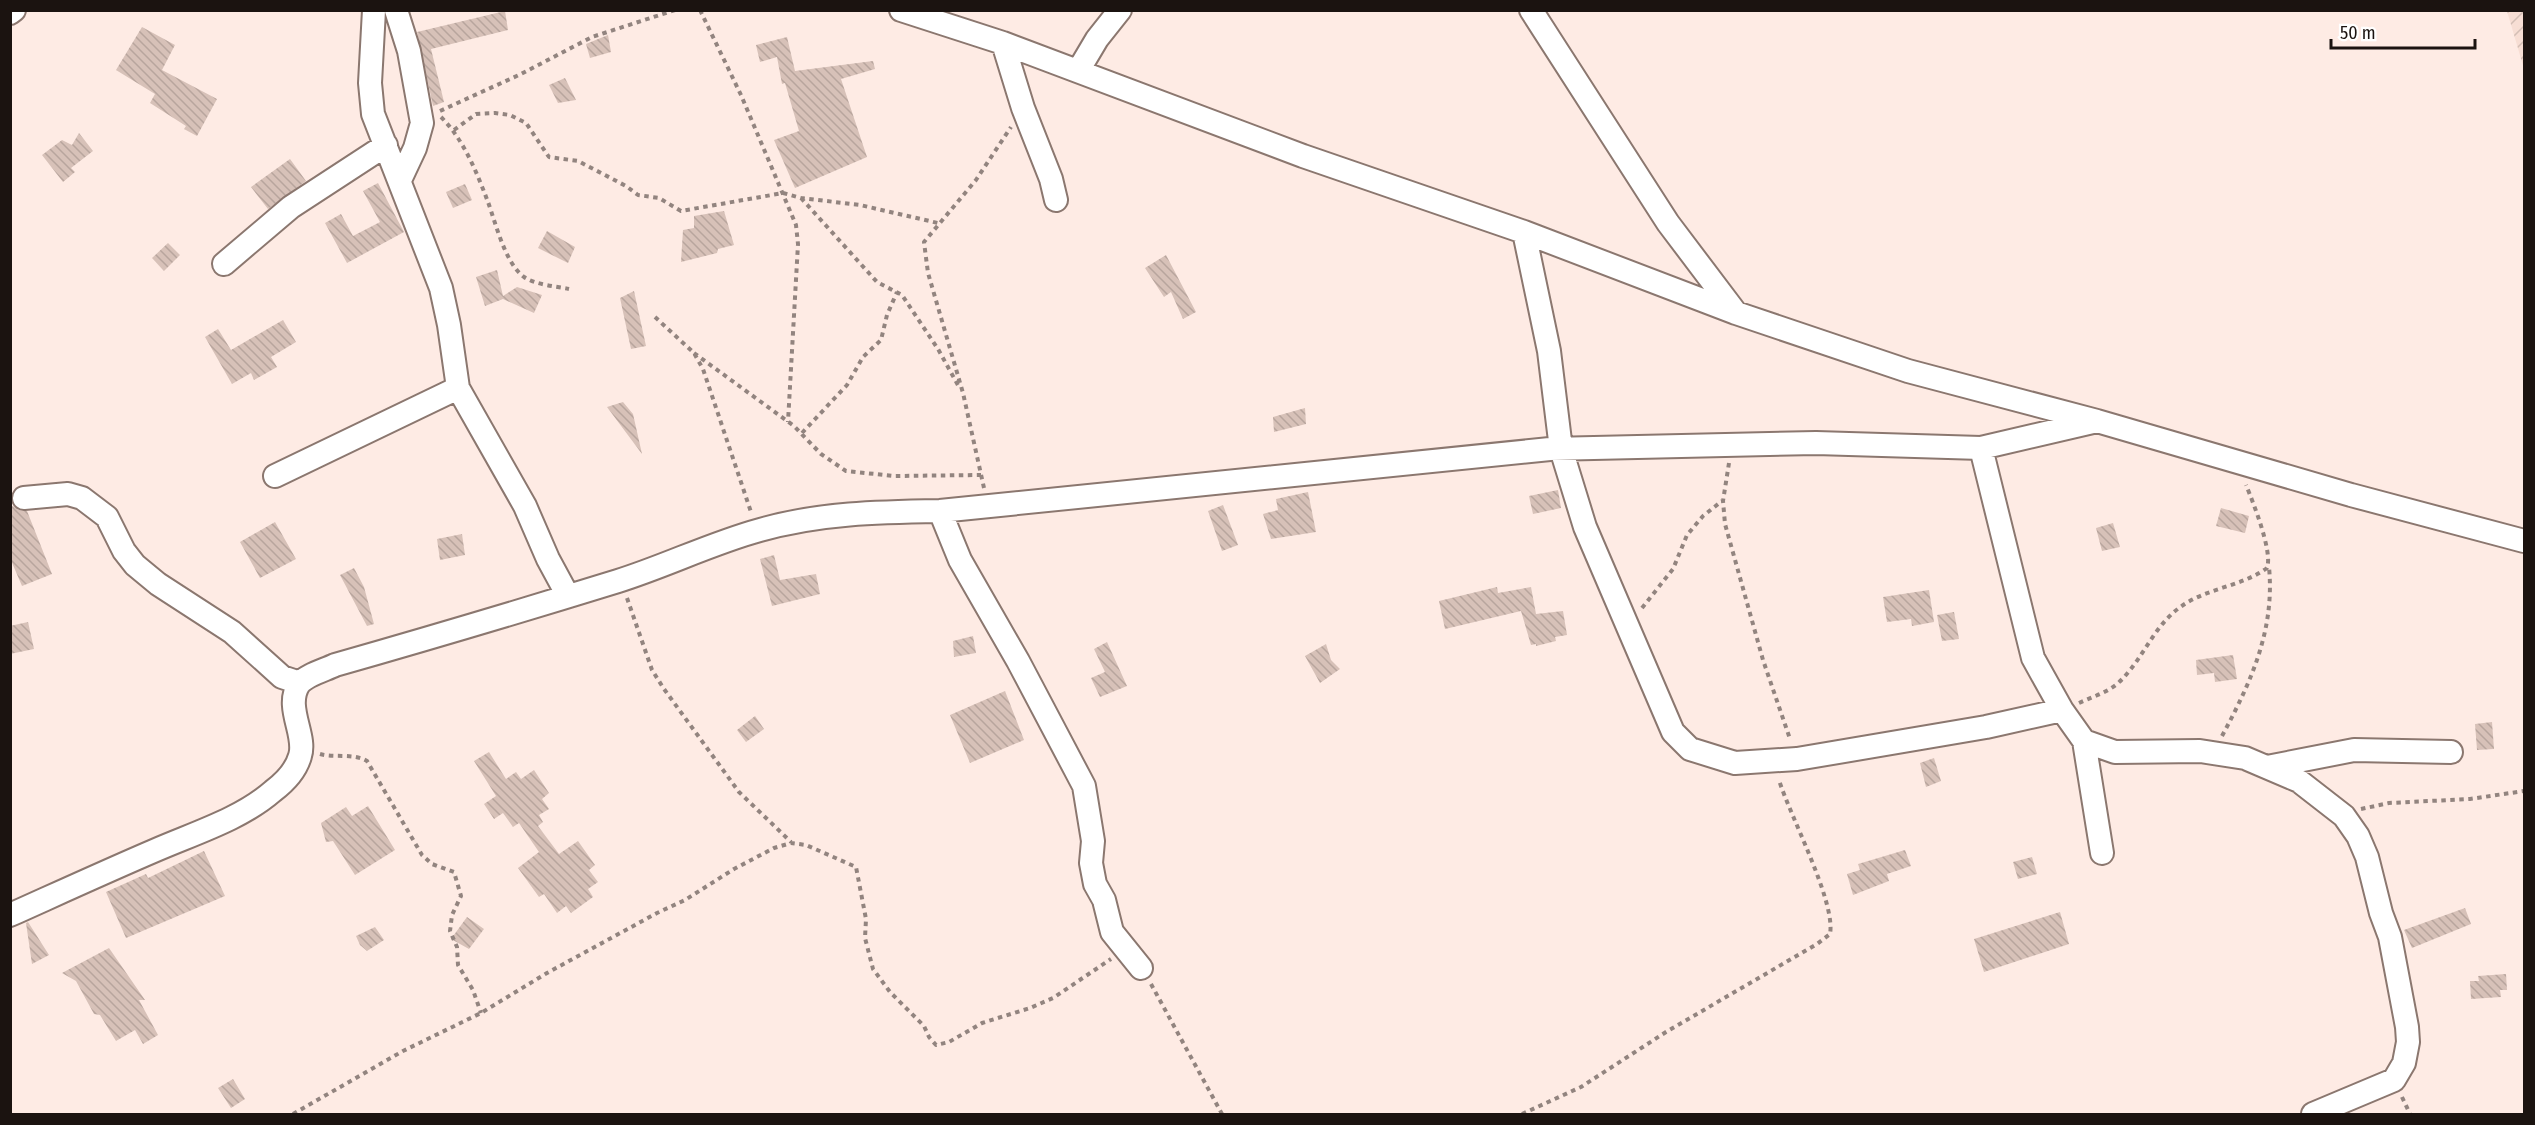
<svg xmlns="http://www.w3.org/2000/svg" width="2535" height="1125" viewBox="0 0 2535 1125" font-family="'Fira Sans Condensed',sans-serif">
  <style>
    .industrial { fill: url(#industrial-furrows) }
    .building { fill: url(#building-back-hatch) }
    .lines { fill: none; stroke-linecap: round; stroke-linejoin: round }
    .minor-casing { stroke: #8b776f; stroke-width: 26 }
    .path { stroke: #92847f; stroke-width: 4; stroke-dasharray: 4.5 4.5; stroke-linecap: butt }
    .minor { stroke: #fff; stroke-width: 22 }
  </style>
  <defs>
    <pattern id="industrial-furrows" width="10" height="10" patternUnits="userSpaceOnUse" patternTransform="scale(1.5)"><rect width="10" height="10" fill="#f7ded4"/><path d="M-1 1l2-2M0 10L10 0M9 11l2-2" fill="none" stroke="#d3beb5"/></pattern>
    <pattern id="building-back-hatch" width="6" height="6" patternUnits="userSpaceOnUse" patternTransform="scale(1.5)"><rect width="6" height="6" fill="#d7c1b8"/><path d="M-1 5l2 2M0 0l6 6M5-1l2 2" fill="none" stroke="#b8a59d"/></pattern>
  </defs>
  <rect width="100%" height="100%" fill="#feebe4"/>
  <path class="industrial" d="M 2507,11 L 2524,11 L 2524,69 Z"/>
  <path class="building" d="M 505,11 L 508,30 L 431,49 L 444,102 L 433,106 L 417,32 Z
    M 142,27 L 175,45 L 162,70 L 217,99 L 197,136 L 184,129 L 186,126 L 150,103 L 155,94 L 116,70 Z
    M 608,35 L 611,52 L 590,58 L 586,44 Z
    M 787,37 L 795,71 L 873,61 L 875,69 L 841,79 L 867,157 L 795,188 L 774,140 L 799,131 L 785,83 L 782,84 L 777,57 L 760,62 L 756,45 Z
    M 565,78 L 576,100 L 558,103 L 549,85 Z
    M 79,133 L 93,151 L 71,168 L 75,172 L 63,182 L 42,155 L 62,140 L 72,145 Z
    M 290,159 L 306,181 L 268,209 L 251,187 Z
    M 378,183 L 404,232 L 347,263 L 325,223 L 341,214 L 353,236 L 380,222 L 363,191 Z
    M 465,184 L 472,200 L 453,208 L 446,192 Z
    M 724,211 L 734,245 L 718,249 L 717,253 L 681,262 L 683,230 L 694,228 L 694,216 Z
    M 547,231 L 575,247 L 568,263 L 538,248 Z
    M 168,243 L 180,255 L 164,271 L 152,258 Z
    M 1166,255 L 1196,312 L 1183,319 L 1171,292 L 1164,297 L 1145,268 Z
    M 497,270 L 503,296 L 517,287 L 542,295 L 534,313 L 503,299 L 485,306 L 476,277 Z
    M 634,291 L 646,346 L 631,349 L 620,298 Z
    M 283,320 L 296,342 L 271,357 L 277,367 L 254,380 L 251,373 L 232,384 L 205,337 L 218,329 L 231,350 Z
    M 623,402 L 633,414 L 642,454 L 607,407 Z
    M 1305,408 L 1306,424 L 1274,432 L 1273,417 Z
    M 1558,490 L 1561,508 L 1533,514 L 1529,496 Z
    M 1308,492 L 1316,532 L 1271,539 L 1263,514 L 1278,510 L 1276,499 Z
    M 1223,505 L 1238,545 L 1222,551 L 1208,511 Z
    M 13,506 L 19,510 L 27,511 L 52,574 L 22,586 L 10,558 L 10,507 Z
    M 2221,508 L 2249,516 L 2245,533 L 2216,526 Z
    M 275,522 L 296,559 L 260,578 L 240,542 Z
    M 2113,523 L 2120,547 L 2102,551 L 2096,528 Z
    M 462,534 L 465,555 L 440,560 L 437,539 Z
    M 774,555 L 780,580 L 816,574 L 820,594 L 772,606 L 760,559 Z
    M 354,568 L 364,587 L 374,624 L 367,626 L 340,575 Z
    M 1497,587 L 1498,593 L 1531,587 L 1536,614 L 1563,611 L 1567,635 L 1555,637 L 1556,641 L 1536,646 L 1536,644 L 1531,645 L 1521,611 L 1445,629 L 1439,601 Z
    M 1929,590 L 1934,622 L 1912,626 L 1911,619 L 1887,622 L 1883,597 Z
    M 1954,612 L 1959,639 L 1942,641 L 1937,615 Z
    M 28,622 L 34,649 L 10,654 L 10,626 Z
    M 973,636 L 976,653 L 954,657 L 953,641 Z
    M 1107,642 L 1127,686 L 1100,697 L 1091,678 L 1105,672 L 1094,649 Z
    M 1326,644 L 1331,660 L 1340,669 L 1320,683 L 1305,656 Z
    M 2233,655 L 2237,679 L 2215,682 L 2214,673 L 2197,675 L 2196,660 Z
    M 1005,691 L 1024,740 L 970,763 L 950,715 Z
    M 755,716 L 764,729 L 746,742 L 737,730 Z
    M 2492,722 L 2494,749 L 2477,750 L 2475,724 Z
    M 489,752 L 506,779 L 516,772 L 521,779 L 534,770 L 549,793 L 542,799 L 549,809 L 539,815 L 543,822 L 538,826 L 559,854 L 578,841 L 595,865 L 589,870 L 598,882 L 588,889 L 593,897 L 571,913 L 566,906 L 557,913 L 544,894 L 539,897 L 518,868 L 539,852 L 519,823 L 513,827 L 503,813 L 494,819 L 484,804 L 496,796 L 474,761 Z
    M 1934,758 L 1941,781 L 1926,787 L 1920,763 Z
    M 368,806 L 395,850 L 355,875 L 333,841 L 326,842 L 321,823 L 346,807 L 352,816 Z
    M 1905,850 L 1911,866 L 1887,874 L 1889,881 L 1853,895 L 1847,874 L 1860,870 L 1858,864 Z
    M 204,851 L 225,896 L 126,938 L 106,892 L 146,874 L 148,878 Z
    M 2032,857 L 2037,874 L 2018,879 L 2013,862 Z
    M 2465,908 L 2471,924 L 2412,948 L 2404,930 Z
    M 2060,912 L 2069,944 L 1984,972 L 1974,939 Z
    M 467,917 L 484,929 L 469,949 L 451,939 Z
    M 28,922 L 49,955 L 32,964 L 26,923 Z
    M 375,927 L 384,940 L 367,951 L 360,945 L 356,936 Z
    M 109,948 L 145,1000 L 139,1000 L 158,1035 L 143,1044 L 135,1030 L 116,1041 L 100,1015 L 94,1014 L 76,981 L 62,973 Z
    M 2506,974 L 2507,990 L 2500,990 L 2501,997 L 2471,999 L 2470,981 L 2479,981 L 2478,976 Z
    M 233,1079 L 245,1099 L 231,1108 L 218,1088 Z"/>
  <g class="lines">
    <g class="minor-casing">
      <path id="minor" d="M 374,10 L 370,83 L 373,114 L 441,288 L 449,325 L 458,388 L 525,506 L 548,559 L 568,596
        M 396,10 L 409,51 L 422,123 L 415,148 L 400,180
        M 901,10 L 1003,43 L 1303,156 L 1524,232 L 1736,313 L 1908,371 L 2097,421 L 2351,495 L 2524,541
        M 1531,10 L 1668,223 L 1736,313
        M 10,13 L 14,10
        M 1003,43 L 1023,108 L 1051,179 L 1056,200
        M 1078,71 L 1097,39 L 1120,10
        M 1524,232 L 1549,351 L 1561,449 L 1585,527 L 1673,732 L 1690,749 L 1735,763 L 1797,759 L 1986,727 L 2062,710
        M 224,264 L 291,207 L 386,145
        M 1981,448 L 2033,658 L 2062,710 L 2084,741 L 2115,752 L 2200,751 L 2245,758 L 2299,781 L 2344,816 L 2358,836 L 2367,857 L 2381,913 L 2390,937 L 2407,1027 L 2408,1042 L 2404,1063 L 2394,1080 L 2313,1114
        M 275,476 L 458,388
        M 24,498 L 68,494 L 82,498 L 107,517 L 124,551 L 135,565 L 158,584 L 232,632 L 282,677 L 300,683
        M 940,511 L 960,560 L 1018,661 L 1084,786 L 1093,841 L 1091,863 L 1095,884 L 1104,900 L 1112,932 L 1141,968
        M 2084,741 L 2102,853
        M 2267,767 L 2354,750 L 2451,752
        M 10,915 C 59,893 107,871 156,850 C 195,833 241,819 273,791 C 285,782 296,770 300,756 C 307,735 284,707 299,684 C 306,675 325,670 335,665 C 430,638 524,610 618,581 C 666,566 712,543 760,530 C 819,513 879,512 940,511 L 1550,449 L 1816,443 L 1981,448 L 2097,421"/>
    </g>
    <path class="path" d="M 700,10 L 741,95 L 796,225 L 798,244 L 788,422
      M 440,111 L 521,74 L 592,37 L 675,10
      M 441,117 C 464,140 477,173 488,202 C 496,224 505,263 524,277 C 536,285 555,286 569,289
      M 454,130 L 476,114 L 495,113 L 510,115 L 526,123 L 549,157 L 578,161 L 626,186 L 638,195 L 659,198 L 681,211 L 783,193 L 801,198 L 860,205 L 938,223
      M 801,198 L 877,282 L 902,295 L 938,349 L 959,387
      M 655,317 L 694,353 L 703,369 L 751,512
      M 694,353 L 794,426 L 821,454 L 846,471 L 894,476 L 981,475
      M 802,433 L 847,385 L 863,357 L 881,340 L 887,315 L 897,292
      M 1729,463 L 1723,501 L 1725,524 L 1763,660 L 1790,739
      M 984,488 L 963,393 L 928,273 L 924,242 L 976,180 L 1011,127
      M 627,598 L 652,670 L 664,689 L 739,792 L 791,842
      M 1642,608 L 1673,569 L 1687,535 L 1703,516 L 1722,501
      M 2079,703 C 2092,697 2106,693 2117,684 C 2142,662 2152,628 2179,608 C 2205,588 2241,587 2267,568 C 2273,552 2253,502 2246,485
      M 2222,736 C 2251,682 2275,630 2269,567
      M 320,754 C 334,758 354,753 367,761 L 422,855 L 432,864 L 454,872 L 461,896 L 452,915 L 450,931 L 457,947 L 458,965 L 473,990 L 481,1013
      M 2361,809 L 2389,803 L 2470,799 L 2524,791
      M 1151,984 L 1222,1114
      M 2402,1097 L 2410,1114
      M 293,1114 L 403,1051 L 481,1013 L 547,973 L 657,913 L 685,900 L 734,869 L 774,848 L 791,843 L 806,845 L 856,867 L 866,919 L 865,938 L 873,969 L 890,992 L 924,1026 L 929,1037 L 936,1045 L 949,1042 L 982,1023 L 1030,1008 L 1053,998 L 1111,959
      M 1522,1114 L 1581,1087 L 1666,1032 L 1817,944 L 1830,934 C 1836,902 1790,816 1779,780"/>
    <use href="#minor" class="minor"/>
  </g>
  <rect width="2535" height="1125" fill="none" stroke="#1b1310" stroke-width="24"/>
  <path d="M2331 39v9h144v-9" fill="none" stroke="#1b1310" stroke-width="3"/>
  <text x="2340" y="39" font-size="18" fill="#1b1310" stroke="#ffffff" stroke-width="4.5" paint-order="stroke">50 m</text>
</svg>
